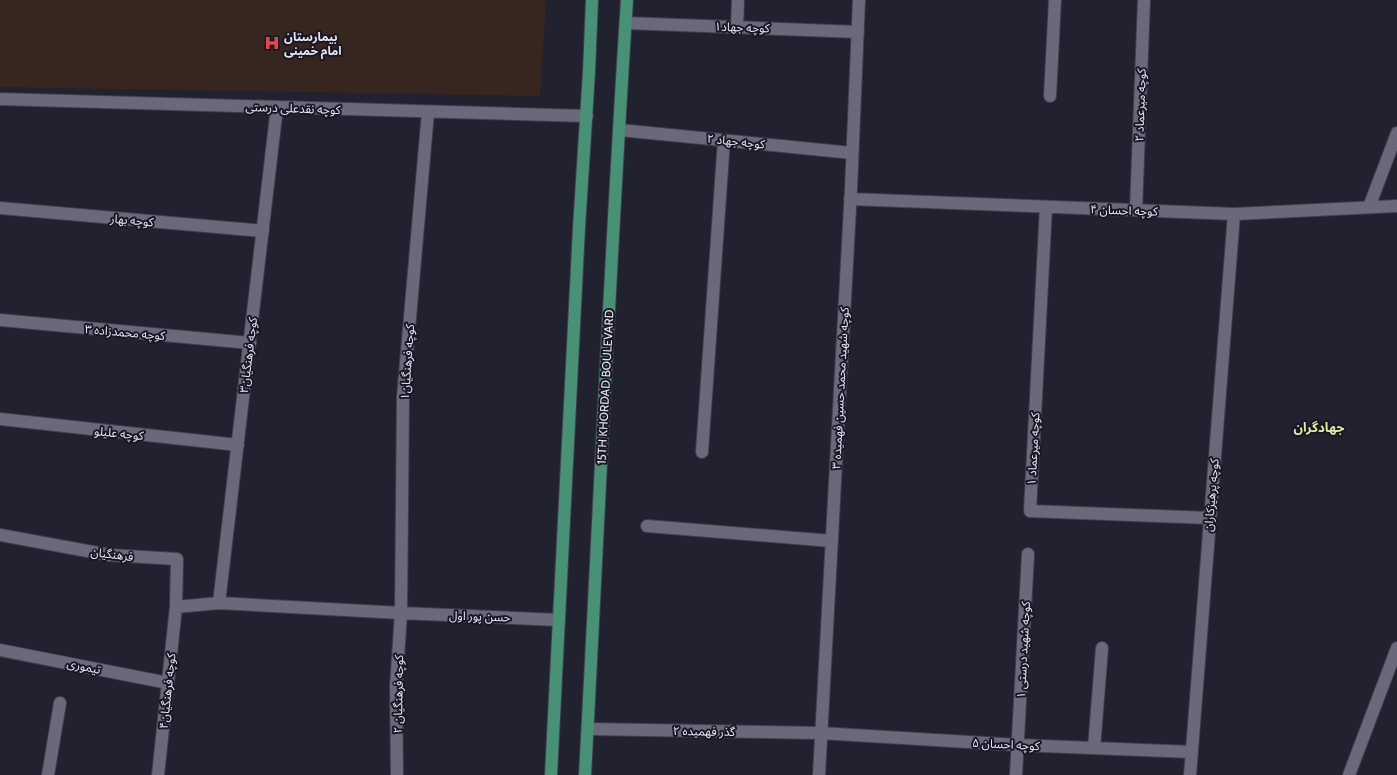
<svg xmlns="http://www.w3.org/2000/svg" width="1397" height="775" viewBox="0 0 1397 775" font-family="Cabin,'Noto Sans Arabic',sans-serif">
  <style>
    .medical { fill: #37251f }
    .lines { fill: none; stroke-linecap: round; stroke-linejoin: round }
    .minor-casing { stroke: #403f4c; stroke-width: 14 }
    .major-casing { stroke: #403f4c; stroke-width: 14 }
    .minor { stroke: #6a697c; stroke-width: 12 }
    .major { stroke: #489076; stroke-width: 12 }
    .labels { text-anchor: middle; dominant-baseline: central; stroke-width: 4; stroke-linejoin: round; paint-order: stroke }
    .street-label { font-size: 12px; fill: #e6e5f0; stroke: #191726 }
    .poi-label { font-size: 12px; font-weight: bold; fill: #e6e5f0; stroke: #191726; text-anchor: start }
    .neighbourhood-label { font-size: 13px; font-weight: bold; fill: #ddeda1; stroke: #191726 }
  </style>
  <rect width="100%" height="100%" fill="#222130"/>
  <path class="medical" d="M 0,0 L 546,0 L 540,96 L 0,87 Z"/>
  <g class="lines">
    <g class="minor-casing">
      <path id="minor" d="M 626,23 L 858,32
        M 737,27 L 738,0
        M 1050,96 L 1055,0
        M 0,99 L 587,116
        M 620,130 L 852,153
        M 850,199 L 1234,214 L 1397,206
        M 1046,207 L 1030,511 L 1209,518
        M 1369,207 L 1397,133
        M 0,208 L 263,231
        M 1136,210 L 1144,0
        M 0,320 L 250,343
        M 0,419 L 238,445
        M 702,452 L 724,140
        M 647,526 L 832,541
        M 0,535 L 109,555 L 177,559 L 176,607 L 158,775
        M 219,603 L 277,107
        M 176,607 L 219,603 L 401,613 L 559,620
        M 0,650 L 168,683
        M 588,729 L 820,733 L 1018,745 L 1192,752
        M 1094,748 L 1102,648
        M 48,775 L 60,703
        M 397,775 L 396,686 L 401,613 L 403,397 L 428,112
        M 819,775 L 851,189 L 859,0
        M 1016,775 L 1028,554
        M 1190,775 L 1234,214
        M 1349,775 L 1397,648"/>
    </g>
    <g class="major-casing">
      <path id="major" d="M 551,775 L 579,228 L 589,72 L 592,0
        M 585,775 C 599,517 610,258 627,0"/>
    </g>
    <use href="#minor" class="minor"/>
    <use href="#major" class="major"/>
  </g>
  <defs>
    <g id="hospital-bare" transform="scale(1.2)"><path d="M-5-5h3v3.5h4V-5h3V5h-3V1.5h-4V5h-3Z" fill="#e0444e" stroke="#191726" stroke-width="2.5" paint-order="stroke"/></g>
  </defs>
  <g fill-rule="evenodd">
    <use href="#hospital-bare" x="272" y="43"/>
  </g>
  <g class="labels">
    <g class="street-label">
      <text transform="translate(742 27) rotate(2)">کوچه جهاد۱</text>
      <text transform="translate(1140 105) rotate(-88)">کوچه میرعماد ۲</text>
      <text transform="translate(293 108) rotate(2)">کوچه نقدعلی درستی</text>
      <text transform="translate(736 141) rotate(6)">کوچه جهاد ۲</text>
      <text transform="translate(1124 210) rotate(2)">کوچه احسان ۴</text>
      <text transform="translate(132 220) rotate(5)">کوچه بهار</text>
      <text transform="translate(125 332) rotate(5)">کوچه محمدزاده ۳</text>
      <text transform="translate(248 355) rotate(-83)">کوچه فرهنگیان۳</text>
      <text transform="translate(407 362) rotate(-86)">کوچه فرهنگیان۱</text>
      <text transform="translate(605 387) rotate(-87)">15TH KHORDAD BOULEVARD</text>
      <text transform="translate(840 388) rotate(-87)">کوچه شهید محمد حسین فهمیده ۳</text>
      <text transform="translate(119 433) rotate(6)">کوچه علیلو</text>
      <text transform="translate(1033 449) rotate(-87)">کوچه میرعماد ۱</text>
      <text transform="translate(1211 495) rotate(-85)">کوچه پرهیزکاران</text>
      <text transform="translate(112 554) rotate(7)">فرهنگیان</text>
      <text transform="translate(480 616) rotate(2)">حسن پور اول</text>
      <text transform="translate(1023 650) rotate(-87)">کوچه شهید درستی ۱</text>
      <text transform="translate(84 666) rotate(12)">تیموری</text>
      <text transform="translate(167 691) rotate(-84)">کوچه فرهنگیان۴</text>
      <text transform="translate(398 694) rotate(-89)">کوچه فرهنگیان ۲</text>
      <text transform="translate(704 731) rotate(1)">گذر فهمیده ۲</text>
      <text transform="translate(1006 744) rotate(3)">کوچه احسان ۵</text>
    </g>
    <g class="poi-label">
      <text x="284" y="36">بیمارستان<tspan x="284" dy="14">امام خمینی</tspan></text>
    </g>
    <g class="neighbourhood-label">
      <text x="1319" y="427">جهادگران</text>
    </g>
  </g>
</svg>
